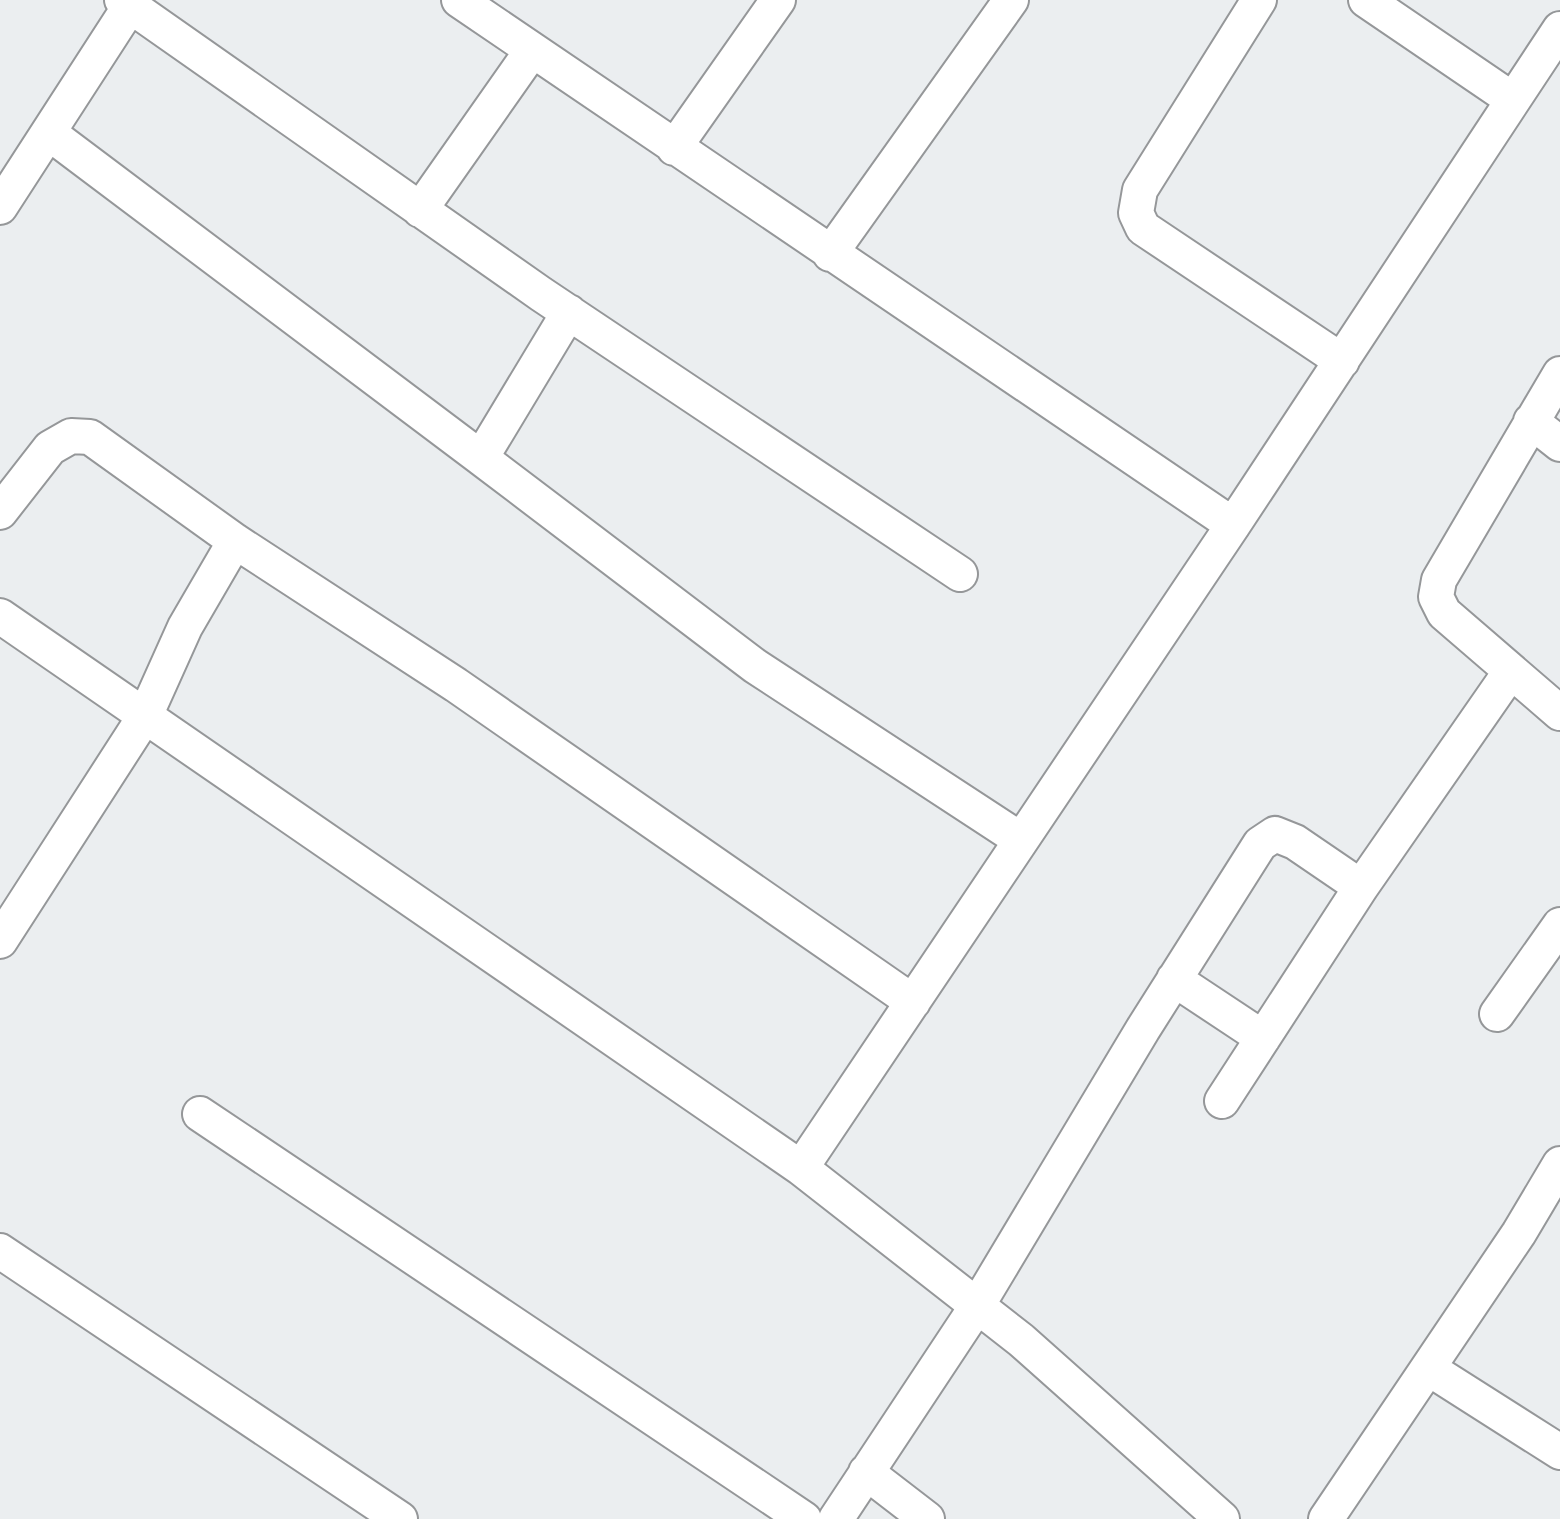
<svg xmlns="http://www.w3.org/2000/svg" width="1560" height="1519" viewBox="0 0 1560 1519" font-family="'Libre Baskerville',serif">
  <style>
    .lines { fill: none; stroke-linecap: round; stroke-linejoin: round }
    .street-casing { stroke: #959799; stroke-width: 38 }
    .street { stroke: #fff; stroke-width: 34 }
  </style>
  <rect width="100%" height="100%" fill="#ebeef0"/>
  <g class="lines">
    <g class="street-casing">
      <path id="street" d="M 122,0 L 541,294 L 960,574
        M 459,0 L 1233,525
        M 1259,0 L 1140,190 L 1136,213 L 1143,228 L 1342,361
        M 1366,0 L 1513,100
        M 49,133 L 481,458
        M 674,148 L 778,0
        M 0,207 L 130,6
        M 420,210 L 531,52
        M 830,254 L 1011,0
        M 569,312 L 481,458 L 755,666 L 1021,840
        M 1560,374 L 1439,580 L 1436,597 L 1444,613 L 1560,713
        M 1531,421 L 1560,444
        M 0,512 L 50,448 L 71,436 L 90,437 L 235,541 L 456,685 L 913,1002
        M 0,616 L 801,1168 L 1021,1340 L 1222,1519
        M 0,941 L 145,716 L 185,627 L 235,541
        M 1174,979 L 1263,1038
        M 1497,1014 L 1560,925
        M 1222,1101 L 1361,887 L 1511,671
        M 200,1114 L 804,1519
        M 801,1168 L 1233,525 L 1560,29
        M 0,1251 L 400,1519
        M 1428,1368 L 1560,1452
        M 866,1472 L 927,1519
        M 836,1519 L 977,1306 L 1143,1029 L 1260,844 L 1275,834 L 1295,842 L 1361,887
        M 1326,1519 L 1519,1233 L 1560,1164"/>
    </g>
    <use href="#street" class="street"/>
  </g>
</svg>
